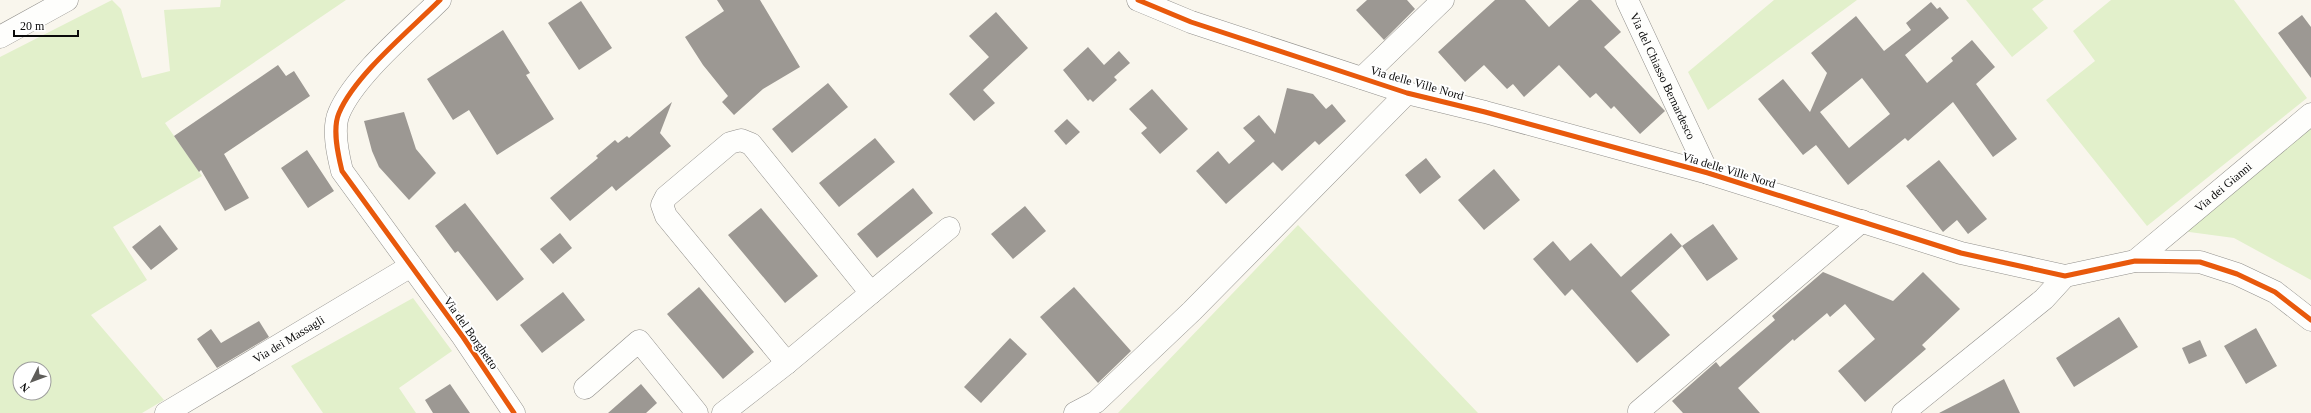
<svg xmlns="http://www.w3.org/2000/svg" width="2311" height="413" viewBox="0 0 2311 413" font-family="Georgia,serif">
  <style>
    .green { fill: #e2f0cb; fill-rule: evenodd }
    .building { fill: #9c9893; fill-rule: evenodd }
    .lines { fill: none; stroke-linecap: round; stroke-linejoin: round }
    .minor-casing { stroke: #92908c; stroke-width: 23 }
    .tertiary-casing { stroke: #92908c; stroke-width: 23 }
    .minor { stroke: #fefefc; stroke-width: 22 }
    .tertiary { stroke: #fefefc; stroke-width: 22 }
    .cycleway-casing { stroke: #fff; stroke-width: 8 }
    .cycleway { stroke: #e8590c; stroke-width: 5 }
    .labels { text-anchor: middle; dominant-baseline: central; stroke-width: 4; stroke-linejoin: round; paint-order: stroke }
    .street-label { font-size: 12px; fill: #0a0a0a; stroke: #fff }
  </style>
  <rect width="100%" height="100%" fill="#f9f6ed"/>
  <path class="green" d="M 112,0 L 121,9 L 142,78 L 170,71 L 164,10 L 220,7 L 221,0 L 346,0 L 165,123 L 202,176 L 113,227 L 147,280 L 91,315 L 164,400 L 142,413 L 0,413 L 0,57 ZM 20,369 L 44,369 L 44,393 L 20,393 Z
    M 1774,0 L 1857,0 L 1708,110 L 1688,72 Z
    M 1966,0 L 2044,0 L 2032,9 L 2048,28 L 2012,57 Z
    M 2111,0 L 2234,0 L 2307,98 L 2147,226 L 2046,100 L 2095,61 L 2073,31 Z
    M 2311,124 L 2311,280 L 2234,238 L 2182,231 Z
    M 1298,225 L 1478,413 L 1118,413 Z
    M 413,298 L 452,351 L 399,388 L 416,413 L 323,413 L 291,366 Z"/>
  <path class="building" d="M 717,0 L 760,0 L 800,67 L 763,89 L 734,115 L 722,102 L 728,96 L 703,65 L 685,37 L 724,11 Z
    M 1367,0 L 1407,0 L 1415,9 L 1384,40 L 1356,10 Z
    M 1495,0 L 1525,0 L 1549,27 L 1579,0 L 1591,0 L 1621,32 L 1604,47 L 1665,111 L 1640,134 L 1614,106 L 1611,109 L 1596,93 L 1590,98 L 1559,65 L 1524,97 L 1513,84 L 1507,89 L 1484,65 L 1465,82 L 1438,52 Z
    M 581,1 L 612,48 L 579,70 L 548,23 Z
    M 1931,2 L 1937,9 L 1940,7 L 1949,18 L 1905,55 L 1927,83 L 1953,61 L 1951,58 L 1972,40 L 1995,67 L 1976,84 L 2017,139 L 1993,157 L 1953,102 L 1908,141 L 1905,138 L 1848,185 L 1816,145 L 1803,155 L 1758,99 L 1783,79 L 1810,112 L 1827,73 L 1811,53 L 1856,16 L 1884,51 L 1911,30 L 1906,23 ZM 1862,78 L 1890,114 L 1849,148 L 1820,112 Z
    M 996,12 L 1028,48 L 983,90 L 995,103 L 974,121 L 949,94 L 989,57 L 969,36 Z
    M 2302,15 L 2311,27 L 2311,78 L 2278,33 Z
    M 503,30 L 530,73 L 526,75 L 554,119 L 497,155 L 469,110 L 453,120 L 427,79 Z
    M 1088,47 L 1104,65 L 1119,51 L 1130,63 L 1114,77 L 1117,80 L 1093,102 L 1090,99 L 1088,101 L 1063,70 Z
    M 278,65 L 286,76 L 294,71 L 310,96 L 224,154 L 249,198 L 225,211 L 201,170 L 199,172 L 174,136 Z
    M 828,83 L 848,107 L 792,153 L 772,129 Z
    M 1287,88 L 1313,94 L 1326,109 L 1332,104 L 1346,121 L 1319,145 L 1315,141 L 1282,171 L 1273,162 L 1226,204 L 1196,171 L 1218,151 L 1229,164 L 1255,141 L 1243,128 L 1259,115 L 1275,134 Z
    M 1152,89 L 1188,129 L 1160,154 L 1141,133 L 1147,128 L 1129,109 Z
    M 672,102 L 660,133 L 671,146 L 616,191 L 612,186 L 570,221 L 550,198 L 598,158 L 596,156 L 615,140 L 618,143 L 627,136 L 629,138 Z
    M 404,112 L 416,149 L 436,173 L 409,200 L 379,167 L 372,151 L 364,121 Z
    M 1067,119 L 1080,132 L 1066,145 L 1054,131 Z
    M 875,138 L 895,162 L 839,207 L 819,183 Z
    M 307,150 L 334,191 L 308,208 L 281,168 Z
    M 1426,158 L 1441,177 L 1420,194 L 1405,175 Z
    M 1939,160 L 1987,219 L 1968,234 L 1957,220 L 1943,232 L 1906,186 Z
    M 1494,169 L 1520,200 L 1484,230 L 1458,200 Z
    M 913,188 L 933,213 L 877,258 L 857,234 Z
    M 465,203 L 524,279 L 497,301 L 458,251 L 455,253 L 435,226 Z
    M 1025,206 L 1046,231 L 1013,259 L 991,234 Z
    M 761,208 L 818,276 L 785,303 L 728,235 Z
    M 1713,224 L 1738,259 L 1707,281 L 1682,246 Z
    M 160,225 L 178,249 L 151,270 L 132,247 Z
    M 560,233 L 572,248 L 553,264 L 540,249 Z
    M 1671,233 L 1682,246 L 1631,291 L 1670,335 L 1637,363 L 1572,289 L 1565,296 L 1533,259 L 1553,241 L 1570,261 L 1591,243 L 1621,277 Z
    M 1823,272 L 1893,301 L 1923,272 L 1960,309 L 1922,345 L 1926,349 L 1865,402 L 1838,371 L 1875,339 L 1845,304 L 1830,317 L 1827,313 L 1794,341 L 1793,339 L 1738,388 L 1760,413 L 1683,413 L 1672,401 L 1716,362 L 1720,367 L 1775,320 L 1772,316 Z
    M 699,287 L 754,352 L 723,379 L 667,314 Z
    M 1074,287 L 1131,351 L 1098,383 L 1040,317 Z
    M 563,292 L 585,320 L 542,353 L 520,325 Z
    M 2119,317 L 2138,347 L 2074,387 L 2056,358 Z
    M 259,321 L 269,337 L 217,368 L 197,339 L 211,329 L 221,343 Z
    M 2256,328 L 2277,366 L 2246,384 L 2224,346 Z
    M 1010,338 L 1027,354 L 981,403 L 964,387 Z
    M 2200,340 L 2207,356 L 2189,364 L 2182,348 Z
    M 2004,379 L 2020,413 L 1939,413 L 1978,393 Z
    M 450,384 L 470,413 L 433,413 L 425,400 Z
    M 641,384 L 657,403 L 646,413 L 608,413 Z"/>
  <g class="lines">
    <g class="minor-casing">
      <g id="minor">
        <path d="M 440,0 C 410,30 355,75 339,113 C 332,129 338,155 342,171 L 463,337 L 514,413"/>
        <path id="s1" d="M 1627,0 L 1708,173"/>
        <path d="M 0,37 L 67,0"/>
        <path d="M 1362,78 L 1443,0"/>
        <path id="s2" d="M 2135,261 L 2311,114"/>
        <path d="M 787,363 L 666,216 L 662,205 L 666,197 L 730,143 L 741,140 L 751,144 L 871,293"/>
        <path d="M 585,388 L 639,341 L 697,413"/>
        <path d="M 1639,411 L 1862,221"/>
        <path id="s3" d="M 166,413 L 411,266"/>
        <path d="M 723,413 L 787,363 L 949,228"/>
        <path d="M 1075,413 L 1096,402 L 1192,311 L 1407,93"/>
        <path d="M 1903,413 L 2044,299 L 2065,276"/>
      </g>
    </g>
    <g class="tertiary-casing">
      <path id="tertiary" d="M 1138,0 L 1191,22 L 1407,93 L 1485,112 L 1708,173 L 1961,253 L 2065,276 L 2135,261 L 2200,262 L 2237,274 L 2275,292 L 2311,320"/>
    </g>
    <use href="#minor" class="minor"/>
    <use href="#tertiary" class="tertiary"/>
    <g class="cycleway-casing">
      <path id="cycleway" d="M 440,0 C 410,30 355,75 339,113 C 332,129 338,155 342,171 L 463,337 L 514,413
        M 1138,0 L 1191,22 L 1407,93 L 1485,112 L 1708,173 L 1961,253 L 2065,276 L 2135,261 L 2200,262 L 2237,274 L 2275,292 L 2311,320"/>
    </g>
    <use href="#cycleway" class="cycleway"/>
  </g>
  <g class="labels">
    <g class="street-label">
      <text stroke="none"><textPath href="#s1" startOffset="84">Via del Chiasso Bernardesco</textPath></text>
      <text transform="translate(1417 83) rotate(16)">Via delle Ville Nord</text>
      <text transform="translate(1729 170) rotate(17)">Via delle Ville Nord</text>
      <text stroke="none"><textPath href="#s2" startOffset="115">Via dei Gianni</textPath></text>
      <text transform="translate(471 333) rotate(55)">Via del Borghetto</text>
      <text stroke="none"><textPath href="#s3" startOffset="143">Via dei Massagli</textPath></text>
    </g>
  </g>
  <g transform="translate(32 381) rotate(228)"><circle r="19" fill="#ffffff" stroke="#9d9d9d"/>
  <path d="M0-3L7 15L0 10L-7 15Z" fill="#5e5d59"/>
  <text y="-6" font-size="11" font-weight="bold" text-anchor="middle" fill="#0a0a0a">N</text>
  </g>
  <path d="M14 30v6h64v-6" fill="none" stroke="#0a0a0a" stroke-width="2"/>
  <text x="20" y="30" font-size="12" fill="#0a0a0a" stroke="#ffffff" stroke-width="3" paint-order="stroke">20 m</text>
</svg>
